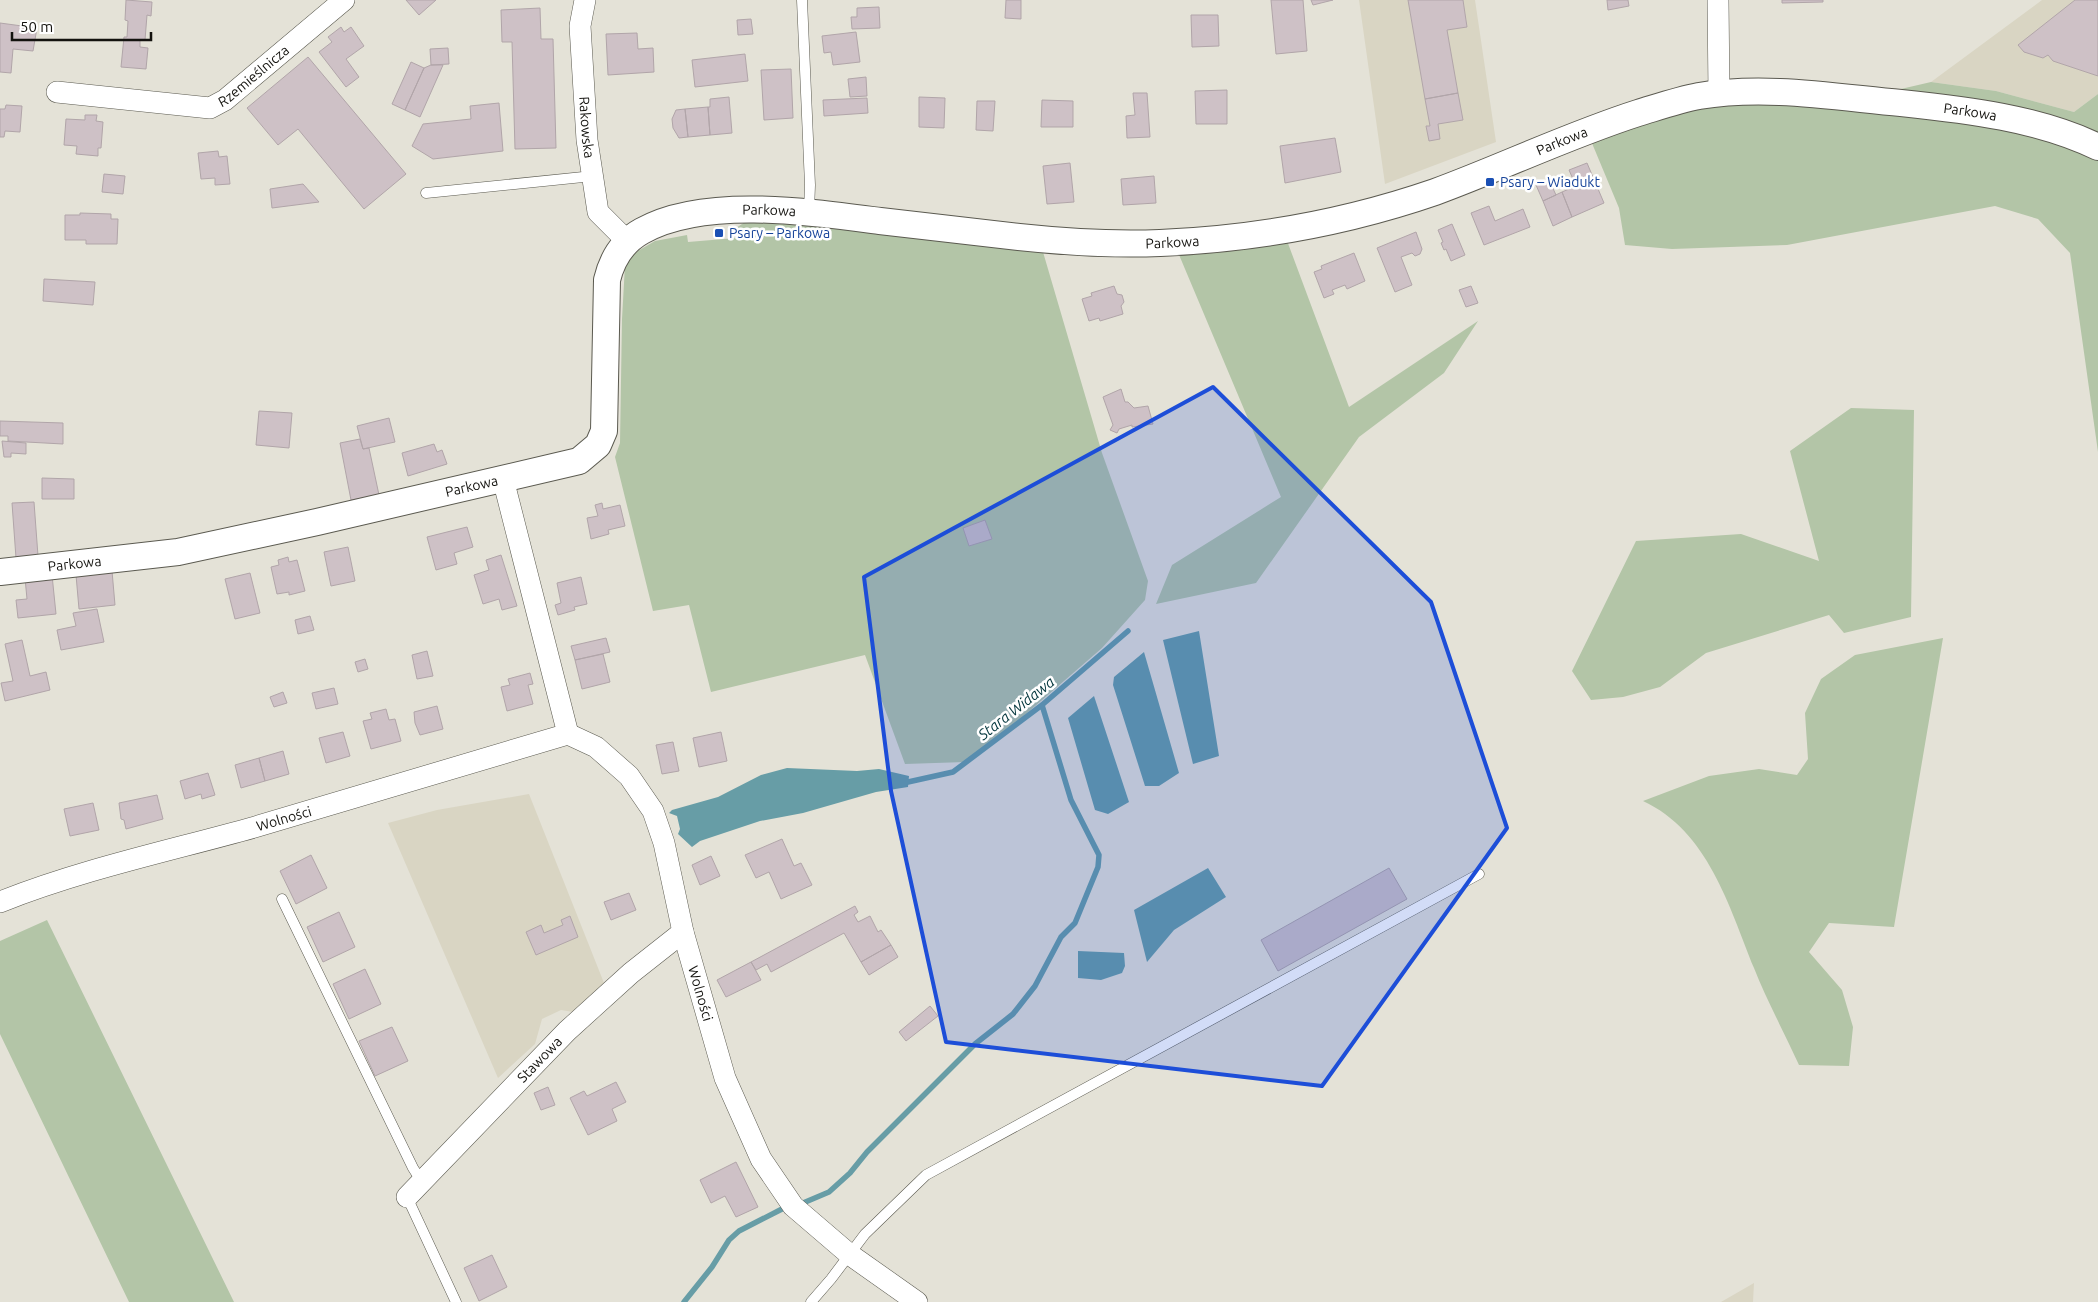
<svg xmlns="http://www.w3.org/2000/svg" width="2098" height="1302" viewBox="0 0 2098 1302" font-family="Ubuntu,sans-serif">
  <style>
    .built { fill: #d9d5c3 }
    .green { fill: #b3c5a7 }
    .water { fill: #679da6 }
    .lines { fill: none; stroke-linecap: round; stroke-linejoin: round }
    .stream { stroke: #679da6; stroke-width: 5.5 }
    .building { fill: #cec1c6; stroke: #b1a5a9 }
    .service-casing { stroke: #5b5a50; stroke-width: 11 }
    .minor-casing { stroke: #5b5a50; stroke-width: 22 }
    .tertiary-casing { stroke: #5b5a50; stroke-width: 28 }
    .service { stroke: #fff; stroke-width: 10 }
    .minor { stroke: #fff; stroke-width: 21 }
    .tertiary { stroke: #fff; stroke-width: 26 }
    .marked { fill: #1d4ed8; fill-opacity: 0.2; stroke: #1d4ed8; stroke-width: 4; stroke-linejoin: round }
    .transit-dot { fill: #1a4fb4; stroke: #fff; stroke-width: 2 }
    .labels { text-anchor: middle; dominant-baseline: central; stroke-width: 5; stroke-linejoin: round; paint-order: stroke }
    .street-label { font-size: 14px; fill: #13120e; stroke: #fff }
    .transit-label { font-size: 14px; fill: #164399; stroke: #fff; text-anchor: start }
    .water-label { font-size: 15px; font-style: italic; fill: #00343b; stroke: #fff }
  </style>
  <rect width="100%" height="100%" fill="#e4e2d7"/>
  <path class="built" d="M 1359,0 L 1475,0 L 1496,142 L 1385,184 Z
    M 2042,0 L 2098,0 L 2098,94 L 2074,112 L 1996,91 L 1931,82 Z
    M 529,794 L 604,983 L 573,1012 L 561,1010 L 542,1019 L 535,1044 L 498,1078 L 388,823 L 437,810 Z
    M 1754,1283 L 1753,1302 L 1721,1302 Z"/>
  <path class="green" d="M 1931,82 L 1996,91 L 2074,112 L 2098,94 L 2098,452 L 2070,253 L 2038,219 L 1995,206 L 1787,245 L 1672,249 L 1625,245 L 1619,208 L 1584,124 L 1657,99 L 1888,92 Z
    M 745,222 L 831,226 L 1043,252 L 1102,453 L 1148,581 L 1145,600 L 1102,648 L 1019,720 L 965,762 L 905,764 L 865,655 L 711,692 L 689,605 L 653,611 L 615,457 L 620,443 L 622,319 L 625,265 L 636,252 L 655,241 L 687,235 L 688,242 L 736,238 L 736,228 Z
    M 1286,238 L 1349,407 L 1478,321 L 1444,373 L 1359,437 L 1256,583 L 1156,604 L 1172,565 L 1281,497 L 1177,250 Z
    M 1851,408 L 1914,410 L 1911,617 L 1844,633 L 1829,615 L 1706,653 L 1660,687 L 1623,697 L 1591,700 L 1572,671 L 1636,541 L 1741,534 L 1819,561 L 1790,451 Z
    M 1943,638 L 1894,927 L 1829,923 L 1809,952 L 1842,990 L 1853,1027 L 1849,1066 L 1799,1065 C 1784,1032 1767,1001 1754,968 C 1729,906 1708,831 1643,801 L 1709,776 L 1759,769 L 1797,775 L 1808,759 L 1805,713 L 1821,679 L 1855,655 Z
    M 47,920 L 234,1302 L 129,1302 L 0,1034 L 0,941 Z"/>
  <path class="water" d="M 1199,631 L 1219,756 L 1193,764 L 1163,640 Z
    M 1144,652 L 1179,773 L 1159,786 L 1145,786 L 1113,685 L 1114,677 Z
    M 1094,696 L 1129,802 L 1108,814 L 1095,810 L 1068,718 Z
    M 787,768 L 857,771 L 879,769 L 909,776 L 908,787 L 876,792 L 803,813 L 760,821 L 700,841 L 692,847 L 678,834 L 680,829 L 677,816 L 669,813 L 672,810 L 718,797 L 761,775 Z
    M 1208,868 L 1226,897 L 1174,930 L 1147,962 L 1134,910 Z
    M 1078,951 L 1124,953 L 1125,966 L 1122,973 L 1101,980 L 1078,978 Z"/>
  <g class="lines">
    <path class="stream" d="M 908,782 L 953,772 L 1042,705 L 1128,631
      M 803,1203 L 829,1192 L 850,1173 L 867,1152 L 975,1044 L 1013,1014 L 1035,986 L 1061,937 L 1075,923 L 1098,867 L 1099,855 L 1071,800 L 1042,705
      M 684,1302 L 712,1267 L 729,1240 L 739,1231 L 782,1209"/>
  </g>
  <path class="building" d="M 126,0 L 152,2 L 151,16 L 147,15 L 145,40 L 140,40 L 140,47 L 148,48 L 146,69 L 121,67 L 124,37 L 127,37 L 128,21 L 125,20 Z
    M 406,0 L 436,0 L 419,15 Z
    M 1006,0 L 1021,0 L 1021,19 L 1005,18 Z
    M 1271,0 L 1303,0 L 1307,51 L 1276,54 Z
    M 1311,0 L 1333,0 L 1313,5 Z
    M 1408,0 L 1463,0 L 1467,27 L 1447,30 L 1458,93 L 1425,99 Z
    M 1607,0 L 1628,0 L 1629,6 L 1608,10 Z
    M 1782,0 L 1823,0 L 1823,2 L 1782,3 Z
    M 2075,0 L 2098,0 L 2098,76 L 2053,61 L 2048,55 L 2043,58 L 2024,52 L 2018,45 Z
    M 879,7 L 880,28 L 852,29 L 851,17 L 857,17 L 857,8 Z
    M 540,8 L 541,39 L 553,39 L 556,148 L 515,149 L 512,42 L 502,42 L 501,10 Z
    M 1191,15 L 1218,15 L 1219,46 L 1192,47 Z
    M 751,19 L 753,34 L 738,35 L 737,20 Z
    M 0,23 L 37,28 L 33,51 L 13,49 L 11,73 L 0,72 Z
    M 341,27 L 344,32 L 351,27 L 364,46 L 346,59 L 359,77 L 346,87 L 319,52 L 332,42 L 328,37 Z
    M 856,32 L 860,62 L 833,65 L 831,52 L 824,53 L 822,36 Z
    M 637,33 L 638,49 L 653,48 L 654,72 L 608,75 L 606,34 Z
    M 448,48 L 449,64 L 431,65 L 430,49 Z
    M 745,54 L 748,81 L 695,87 L 692,60 Z
    M 308,57 L 406,174 L 364,209 L 298,129 L 278,145 L 247,108 Z
    M 411,62 L 424,68 L 405,110 L 392,104 Z
    M 431,65 L 443,65 L 420,117 L 405,110 L 424,68 Z
    M 791,69 L 793,118 L 764,120 L 761,70 Z
    M 866,77 L 867,96 L 850,97 L 848,79 Z
    M 1227,90 L 1227,124 L 1196,124 L 1195,91 Z
    M 1133,93 L 1147,93 L 1150,137 L 1127,138 L 1126,116 L 1135,115 Z
    M 1458,93 L 1463,120 L 1438,124 L 1440,139 L 1429,141 L 1426,126 L 1430,126 L 1425,99 Z
    M 729,97 L 732,133 L 710,135 L 708,107 L 710,107 L 710,99 Z
    M 919,97 L 945,98 L 944,128 L 919,127 Z
    M 867,98 L 868,113 L 824,116 L 823,100 Z
    M 1042,100 L 1073,101 L 1073,127 L 1041,127 Z
    M 977,101 L 995,101 L 993,131 L 976,130 Z
    M 499,103 L 503,151 L 433,159 L 412,146 L 423,124 L 471,119 L 470,106 Z
    M 6,105 L 22,106 L 20,132 L 5,131 L 4,137 L 0,137 L 0,109 L 5,109 Z
    M 708,107 L 710,135 L 688,137 L 685,109 Z
    M 685,109 L 688,137 L 679,138 L 673,128 L 672,119 L 676,110 Z
    M 85,115 L 97,115 L 96,121 L 103,122 L 101,148 L 98,148 L 98,156 L 76,154 L 77,146 L 64,145 L 66,119 L 85,120 Z
    M 1335,138 L 1341,172 L 1285,183 L 1280,146 Z
    M 218,151 L 219,157 L 227,156 L 230,184 L 215,185 L 215,178 L 201,179 L 198,153 Z
    M 1070,163 L 1074,202 L 1047,204 L 1043,166 Z
    M 1587,163 L 1604,203 L 1572,217 L 1562,192 L 1576,186 L 1569,170 Z
    M 104,174 L 125,176 L 123,194 L 102,192 Z
    M 1154,176 L 1156,203 L 1123,205 L 1121,179 Z
    M 1549,180 L 1556,195 L 1543,201 L 1536,185 Z
    M 303,184 L 319,202 L 272,208 L 270,189 Z
    M 1562,192 L 1572,217 L 1553,226 L 1543,201 Z
    M 1489,206 L 1495,221 L 1523,209 L 1530,227 L 1484,245 L 1471,213 Z
    M 80,213 L 111,214 L 111,219 L 118,219 L 117,244 L 86,244 L 86,240 L 65,240 L 65,215 L 80,215 Z
    M 1452,224 L 1465,255 L 1451,261 L 1446,249 L 1444,250 L 1441,243 L 1443,242 L 1438,230 Z
    M 1416,232 L 1422,249 L 1420,254 L 1415,256 L 1412,253 L 1401,257 L 1412,285 L 1395,292 L 1377,248 Z
    M 1354,253 L 1365,281 L 1347,289 L 1345,285 L 1332,290 L 1334,294 L 1324,298 L 1314,272 L 1322,269 L 1321,266 Z
    M 44,279 L 95,282 L 93,305 L 43,301 Z
    M 1114,286 L 1117,294 L 1122,295 L 1124,302 L 1121,306 L 1123,314 L 1100,321 L 1099,318 L 1089,321 L 1082,299 L 1092,296 L 1091,293 Z
    M 1471,286 L 1478,303 L 1466,307 L 1459,290 Z
    M 1121,389 L 1125,402 L 1128,402 L 1134,408 L 1148,406 L 1153,424 L 1132,427 L 1132,425 L 1119,429 L 1117,433 L 1110,430 L 1113,425 L 1103,397 Z
    M 259,411 L 292,413 L 289,448 L 256,445 Z
    M 389,418 L 395,442 L 363,449 L 357,426 Z
    M 0,421 L 63,423 L 63,444 L 8,441 L 8,436 L 0,436 Z
    M 360,439 L 363,449 L 369,448 L 379,495 L 351,500 L 340,443 Z
    M 2,441 L 26,443 L 26,454 L 11,453 L 11,457 L 4,457 Z
    M 434,444 L 437,452 L 442,450 L 447,464 L 408,476 L 402,453 Z
    M 42,478 L 74,479 L 74,499 L 42,499 Z
    M 34,502 L 38,556 L 16,558 L 12,503 Z
    M 602,503 L 603,509 L 620,505 L 625,526 L 608,530 L 609,534 L 591,539 L 587,518 L 598,516 L 595,505 Z
    M 985,520 L 992,539 L 969,546 L 963,528 Z
    M 467,527 L 473,547 L 454,553 L 457,564 L 436,570 L 427,537 Z
    M 348,547 L 355,581 L 331,586 L 324,552 Z
    M 501,555 L 517,606 L 502,610 L 499,599 L 483,604 L 474,575 L 489,570 L 486,560 Z
    M 288,557 L 289,562 L 297,560 L 305,591 L 289,595 L 289,592 L 277,594 L 271,567 L 279,565 L 278,560 Z
    M 112,571 L 115,605 L 79,609 L 76,575 Z
    M 250,573 L 260,613 L 235,619 L 225,579 Z
    M 52,575 L 56,614 L 18,618 L 16,600 L 27,599 L 25,578 Z
    M 581,577 L 587,604 L 574,607 L 575,610 L 558,615 L 555,605 L 561,603 L 557,583 Z
    M 97,609 L 104,642 L 61,650 L 57,630 L 76,626 L 73,613 Z
    M 310,616 L 314,630 L 298,634 L 295,620 Z
    M 606,638 L 610,652 L 575,660 L 571,646 Z
    M 22,640 L 30,676 L 46,672 L 50,690 L 5,701 L 1,683 L 13,681 L 5,644 Z
    M 427,651 L 433,676 L 417,679 L 412,655 Z
    M 603,654 L 610,682 L 582,689 L 575,660 Z
    M 365,659 L 368,669 L 358,672 L 355,662 Z
    M 530,673 L 533,684 L 528,685 L 533,704 L 507,711 L 501,687 L 510,685 L 508,679 Z
    M 334,688 L 338,704 L 316,709 L 312,693 Z
    M 283,692 L 287,703 L 274,707 L 270,697 Z
    M 437,706 L 443,729 L 420,735 L 415,723 L 414,712 Z
    M 386,709 L 389,720 L 395,719 L 401,741 L 371,749 L 363,721 L 372,719 L 370,713 Z
    M 343,732 L 350,756 L 326,763 L 319,738 Z
    M 721,732 L 727,761 L 699,767 L 693,738 Z
    M 673,742 L 679,771 L 662,774 L 656,745 Z
    M 283,751 L 289,774 L 265,781 L 259,758 Z
    M 259,758 L 265,781 L 241,788 L 235,765 Z
    M 208,773 L 215,795 L 202,799 L 201,794 L 185,799 L 180,781 Z
    M 157,795 L 163,819 L 126,829 L 124,820 L 121,819 L 119,803 Z
    M 93,803 L 99,830 L 70,836 L 64,809 Z
    M 782,839 L 794,866 L 801,863 L 812,885 L 781,899 L 769,872 L 756,878 L 745,855 Z
    M 311,855 L 327,888 L 296,904 L 280,871 Z
    M 711,856 L 720,876 L 700,885 L 692,865 Z
    M 1389,868 L 1407,899 L 1278,971 L 1261,940 Z
    M 629,893 L 636,910 L 611,920 L 604,902 Z
    M 855,906 L 858,912 L 854,915 L 858,922 L 870,916 L 878,932 L 881,930 L 891,945 L 861,962 L 844,933 L 771,972 L 767,964 L 756,970 L 751,962 Z
    M 339,912 L 355,947 L 323,962 L 307,927 Z
    M 570,916 L 578,937 L 536,955 L 526,932 L 541,925 L 544,933 L 563,925 L 561,920 Z
    M 891,945 L 898,957 L 869,975 L 861,962 Z
    M 751,962 L 761,980 L 726,997 L 717,980 Z
    M 365,969 L 381,1004 L 349,1019 L 333,984 Z
    M 930,1006 L 938,1016 L 906,1041 L 899,1032 Z
    M 392,1027 L 408,1061 L 375,1076 L 359,1041 Z
    M 616,1082 L 626,1102 L 612,1109 L 617,1121 L 588,1135 L 570,1098 L 584,1091 L 587,1096 Z
    M 548,1087 L 555,1105 L 541,1110 L 534,1093 Z
    M 736,1162 L 758,1207 L 736,1217 L 725,1196 L 711,1203 L 700,1180 Z
    M 492,1255 L 507,1287 L 479,1301 L 464,1268 Z"/>
  <g class="lines">
    <g class="service-casing">
      <path id="service" d="M 802,0 L 810,185 L 809,211
        M 426,193 L 593,176
        M 282,899 L 413,1168 L 422,1182
        M 407,1197 L 456,1302
        M 811,1302 L 831,1279 L 865,1234 L 926,1175 L 1479,874"/>
    </g>
    <g class="minor-casing">
      <g id="minor">
        <path id="s1" d="M 585,0 L 580,26 L 587,140 L 598,212 L 627,241"/>
        <path d="M 1718,0 L 1719,94"/>
        <path id="s2" d="M 57,92 L 210,108 L 225,100 L 344,0"/>
        <path id="s3" d="M 568,734 L 596,747 L 629,776 L 653,811 L 664,843 L 683,932 L 725,1078 L 761,1159 L 793,1206 L 849,1254 L 917,1302"/>
        <path id="s4" d="M 0,902 C 83,869 169,851 255,827 C 359,797 463,765 568,734 L 503,479"/>
        <path id="s5" d="M 407,1197 L 567,1031 L 631,973 L 683,932"/>
      </g>
    </g>
    <g class="tertiary-casing">
      <g id="tertiary">
        <path id="s6" d="M 0,572 L 178,552 L 317,522 L 579,461 L 598,445 L 604,431 L 607,280 C 612,259 622,242 642,231 C 704,196 812,212 880,221 C 926,226 973,232 1019,237 C 1066,242 1113,245 1160,243 C 1255,239 1345,223 1435,192 C 1503,167 1569,135 1638,113 C 1658,107 1678,100 1699,96 C 1765,85 1835,97 1901,103 C 1967,110 2038,118 2098,147"/>
      </g>
    </g>
    <use href="#service" class="service"/>
    <use href="#minor" class="minor"/>
    <use href="#tertiary" class="tertiary"/>
  </g>
  <path class="marked" d="M 1213,387 L 1431,602 L 1507,828 L 1322,1086 L 946,1042 L 891,791 L 864,577 Z"/>
  <g class="transit-dot">
    <rect x="1485" y="177" width="10" height="10" rx="2.5"/>
    <rect x="714" y="228" width="10" height="10" rx="2.5"/>
  </g>
  <g class="labels">
    <g class="street-label">
      <text stroke="none"><textPath href="#s2" startOffset="208">Rzemieślnicza</textPath></text>
      <text stroke="none"><textPath href="#s6" startOffset="2201">Parkowa</textPath></text>
      <text stroke="none"><textPath href="#s1" startOffset="128">Rakowska</textPath></text>
      <text stroke="none"><textPath href="#s6" startOffset="1784">Parkowa</textPath></text>
      <text stroke="none"><textPath href="#s6" startOffset="974">Parkowa</textPath></text>
      <text stroke="none"><textPath href="#s6" startOffset="1379">Parkowa</textPath></text>
      <text stroke="none"><textPath href="#s6" startOffset="480">Parkowa</textPath></text>
      <text stroke="none"><textPath href="#s6" startOffset="75">Parkowa</textPath></text>
      <text stroke="none"><textPath href="#s4" startOffset="296">Wolności</textPath></text>
      <text stroke="none"><textPath href="#s3" startOffset="306">Wolności</textPath></text>
      <text stroke="none"><textPath href="#s5" startOffset="191">Stawowa</textPath></text>
    </g>
    <g class="transit-label">
      <text x="1500" y="182">Psary – Wiadukt</text>
      <text x="729" y="233">Psary – Parkowa</text>
    </g>
    <g class="water-label">
      <text transform="translate(1016 708) rotate(-38)">Stara Widawa</text>
    </g>
  </g>
  <path d="M12 32v8h139v-8" fill="none" stroke="#13120e" stroke-width="2.5"/>
  <text x="20" y="32" font-size="15" fill="#13120e" stroke="#ffffff" stroke-width="4" paint-order="stroke">50 m</text>
</svg>
